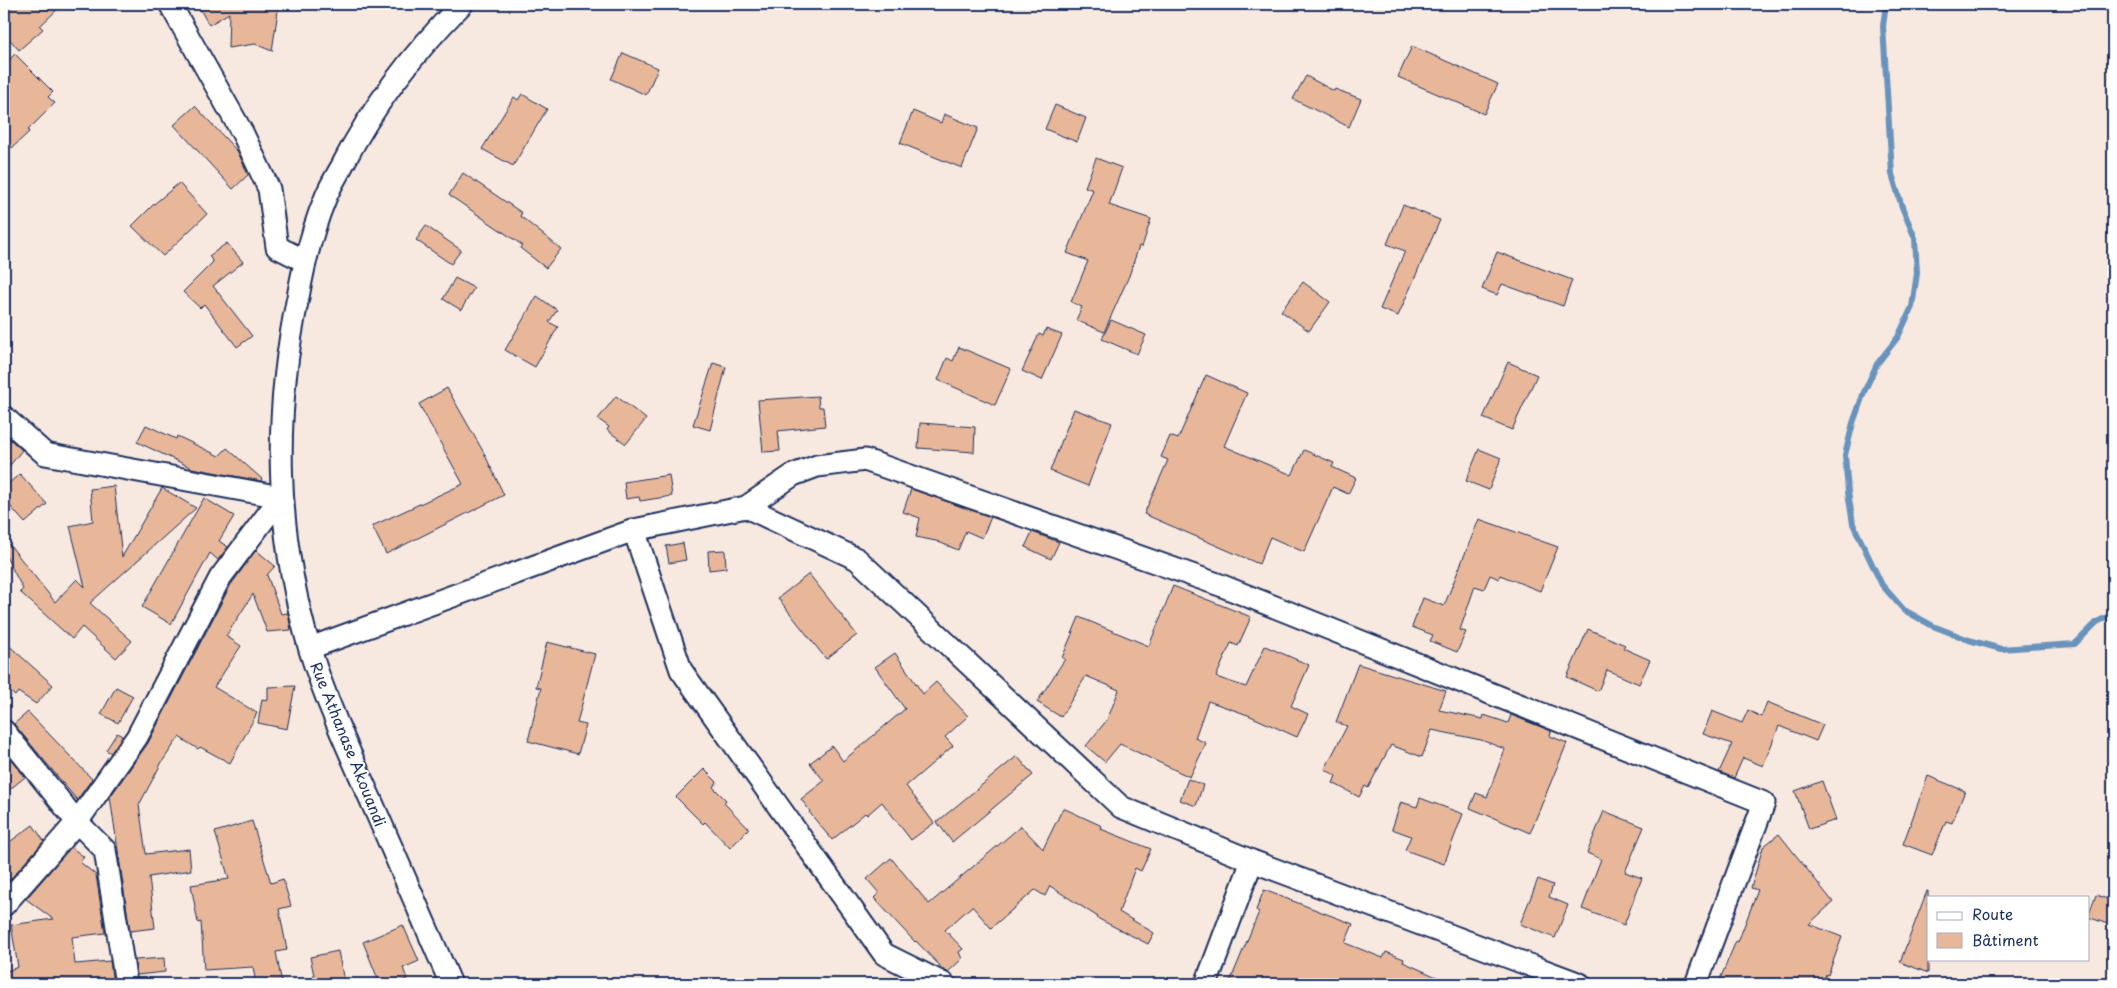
<svg xmlns="http://www.w3.org/2000/svg" width="2117" height="988" viewBox="0 0 2117 988" font-family="'Playpen Sans',sans-serif">
  <style>
    .lines { fill: none; stroke-linecap: round; stroke-linejoin: round }
    .stream { stroke: #6793bc; stroke-width: 6 }
    .building { fill: #e8b799; stroke: #1b2f5e }
    .minor-casing { stroke: #1b2f5e; stroke-width: 25 }
    .minor { stroke: #fff; stroke-width: 21 }
    .labels { text-anchor: middle; dominant-baseline: central; stroke-width: 4; stroke-linejoin: round; paint-order: stroke }
    .street-label { font-size: 15px; fill: #1b2f5e; stroke: #fff }
  </style>
  <rect width="100%" height="100%" fill="#f8e9e0"/>
  <filter id="ink" filterUnits="userSpaceOnUse"><feTurbulence type="fractalNoise" baseFrequency=".02" numOctaves="2"/><feDisplacementMap in="SourceGraphic" scale="10" xChannelSelector="R" yChannelSelector="G"/><feConvolveMatrix kernelMatrix="1 2 1 2 8 2 1 2 1" color-interpolation-filters="sRGB"/></filter>
  <g filter="url(#ink)">
    <g class="lines">
      <path class="stream" d="M 1886,4 L 1883,26 L 1892,174 L 1902,207 L 1915,238 L 1917,273 L 1912,307 L 1898,337 L 1877,364 L 1864,392 L 1853,423 L 1845,455 L 1848,492 L 1853,524 L 1882,585 L 1904,610 L 1933,626 L 1969,640 L 2001,649 L 2075,644 L 2097,622 L 2113,614"/>
    </g>
    <path class="building" d="M 4,4 L 63,4 L 40,26 L 43,29 L 19,50 L 4,33 Z
      M 197,4 L 279,4 L 272,51 L 255,44 L 228,48 L 229,13 L 209,25 Z
      M 1412,46 L 1498,84 L 1484,114 L 1398,77 Z
      M 623,53 L 658,68 L 646,95 L 611,79 Z
      M 15,54 L 53,92 L 48,97 L 55,103 L 28,130 L 29,132 L 12,148 L 4,139 L 4,65 Z
      M 1306,76 L 1334,91 L 1335,89 L 1361,99 L 1349,127 L 1293,99 Z
      M 522,94 L 547,109 L 513,166 L 482,149 L 514,97 L 518,100 Z
      M 1055,105 L 1086,118 L 1077,142 L 1045,129 Z
      M 195,106 L 238,152 L 248,175 L 233,189 L 174,125 Z
      M 913,111 L 941,123 L 944,114 L 978,128 L 962,168 L 900,143 Z
      M 1096,158 L 1122,168 L 1109,205 L 1151,219 L 1142,247 L 1139,246 L 1129,276 L 1104,332 L 1076,320 L 1082,307 L 1071,302 L 1088,261 L 1067,253 L 1093,190 L 1085,187 Z
      M 463,173 L 522,213 L 520,216 L 561,249 L 546,268 L 520,248 L 522,245 L 449,195 Z
      M 179,183 L 207,214 L 163,256 L 132,226 L 153,205 Z
      M 1403,205 L 1440,220 L 1398,316 L 1380,309 L 1405,251 L 1387,244 Z
      M 426,226 L 461,250 L 451,264 L 416,240 Z
      M 227,243 L 243,262 L 213,286 L 252,336 L 237,347 L 204,304 L 200,308 L 183,292 L 213,262 L 209,256 Z
      M 1497,252 L 1572,280 L 1563,306 L 1502,284 L 1497,295 L 1482,289 Z
      M 455,278 L 474,288 L 461,310 L 443,299 Z
      M 1303,282 L 1330,302 L 1309,331 L 1281,311 Z
      M 537,296 L 557,310 L 549,322 L 558,327 L 535,367 L 505,350 Z
      M 1111,320 L 1146,335 L 1137,354 L 1102,339 Z
      M 1046,329 L 1062,335 L 1042,380 L 1022,371 L 1039,334 L 1043,336 Z
      M 959,347 L 1011,369 L 995,405 L 938,380 L 947,358 L 953,361 Z
      M 1508,362 L 1537,375 L 1512,430 L 1483,418 Z
      M 713,363 L 726,367 L 710,430 L 693,425 Z
      M 1206,375 L 1247,393 L 1224,446 L 1292,475 L 1304,450 L 1334,463 L 1332,467 L 1356,478 L 1348,494 L 1333,487 L 1304,552 L 1270,537 L 1259,564 L 1144,514 L 1168,460 L 1161,457 L 1170,436 L 1178,439 Z
      M 447,388 L 484,453 L 504,495 L 386,554 L 372,526 L 463,484 L 419,404 Z
      M 616,396 L 646,419 L 626,444 L 607,430 L 609,427 L 598,419 Z
      M 818,396 L 819,407 L 823,407 L 825,426 L 778,431 L 780,451 L 763,452 L 758,400 Z
      M 1074,409 L 1112,423 L 1088,486 L 1050,471 Z
      M 920,423 L 975,427 L 974,452 L 918,448 Z
      M 146,425 L 176,439 L 177,436 L 219,456 L 227,448 L 262,479 L 261,481 L 192,468 L 137,442 Z
      M 4,434 L 22,450 L 4,473 Z
      M 1479,449 L 1501,458 L 1489,490 L 1466,481 Z
      M 20,474 L 47,504 L 25,523 L 4,499 L 4,487 Z
      M 669,475 L 672,496 L 640,501 L 639,497 L 626,499 L 624,482 Z
      M 114,486 L 122,557 L 162,488 L 196,508 L 90,603 L 132,641 L 116,658 L 82,627 L 72,639 L 20,592 L 23,589 L 4,553 L 4,548 L 9,544 L 55,602 L 77,579 L 85,587 L 70,526 L 93,521 L 90,489 Z
      M 911,489 L 991,517 L 982,538 L 966,531 L 958,550 L 936,541 L 916,537 L 920,518 L 903,512 Z
      M 204,498 L 234,516 L 219,541 L 228,547 L 218,560 L 210,553 L 171,624 L 142,607 Z
      M 1479,519 L 1558,547 L 1540,591 L 1500,575 L 1499,579 L 1490,575 L 1484,589 L 1475,586 L 1460,630 L 1466,632 L 1457,652 L 1430,641 L 1433,635 L 1412,627 L 1423,598 L 1444,606 Z
      M 1032,532 L 1059,542 L 1051,559 L 1025,547 Z
      M 683,543 L 686,560 L 669,563 L 666,546 Z
      M 256,550 L 275,566 L 267,575 L 281,614 L 288,613 L 291,630 L 267,632 L 253,594 L 226,636 L 241,646 L 214,687 L 257,713 L 230,763 L 200,747 L 198,749 L 179,737 L 162,762 L 139,805 L 146,854 L 189,849 L 191,870 L 149,877 L 155,928 L 130,931 L 110,797 L 148,743 L 230,586 Z
      M 725,550 L 726,568 L 709,570 L 708,551 Z
      M 809,574 L 857,635 L 826,659 L 778,598 Z
      M 1173,586 L 1251,617 L 1238,646 L 1231,643 L 1216,677 L 1246,687 L 1265,646 L 1309,665 L 1291,706 L 1308,714 L 1297,737 L 1248,715 L 1208,701 L 1195,738 L 1206,743 L 1190,777 L 1120,744 L 1105,762 L 1086,746 L 1107,720 L 1119,690 L 1086,676 L 1061,717 L 1037,702 L 1065,659 L 1062,658 L 1079,617 L 1149,646 Z
      M 1588,629 L 1625,645 L 1623,648 L 1650,660 L 1639,684 L 1607,670 L 1598,691 L 1567,677 Z
      M 4,641 L 53,685 L 36,704 L 18,692 L 15,696 L 4,686 Z
      M 547,642 L 595,654 L 577,723 L 586,725 L 578,754 L 528,741 L 541,688 L 536,687 Z
      M 895,653 L 923,694 L 936,682 L 968,716 L 945,737 L 953,746 L 906,786 L 934,823 L 911,840 L 882,802 L 867,815 L 865,813 L 832,840 L 809,812 L 810,811 L 801,799 L 824,781 L 810,763 L 832,746 L 843,761 L 905,709 L 875,667 Z
      M 1358,664 L 1446,691 L 1439,710 L 1483,719 L 1484,715 L 1508,723 L 1511,715 L 1551,731 L 1550,736 L 1567,743 L 1530,833 L 1470,808 L 1476,793 L 1487,797 L 1505,749 L 1481,740 L 1432,730 L 1422,757 L 1391,745 L 1368,788 L 1365,786 L 1359,797 L 1333,783 L 1336,776 L 1325,769 L 1347,726 L 1336,722 Z
      M 295,686 L 287,729 L 258,723 L 262,699 L 268,700 L 268,687 Z
      M 116,687 L 133,696 L 118,723 L 101,714 Z
      M 1767,702 L 1823,725 L 1816,741 L 1779,726 L 1763,766 L 1743,758 L 1734,778 L 1719,772 L 1732,744 L 1703,734 L 1712,711 L 1742,723 L 1748,710 L 1761,717 Z
      M 28,712 L 92,779 L 77,800 L 14,724 Z
      M 117,733 L 122,736 L 111,753 L 106,750 Z
      M 4,751 L 25,777 L 4,794 Z
      M 1017,756 L 1033,775 L 952,842 L 937,822 Z
      M 704,769 L 717,782 L 713,787 L 726,800 L 724,803 L 749,829 L 730,848 L 705,822 L 703,824 L 676,797 Z
      M 1928,776 L 1965,791 L 1952,823 L 1946,821 L 1932,855 L 1903,844 Z
      M 1188,779 L 1203,785 L 1196,806 L 1180,800 Z
      M 1822,781 L 1836,820 L 1809,829 L 1795,791 Z
      M 1420,798 L 1463,814 L 1444,864 L 1405,850 L 1411,836 L 1392,829 L 1401,802 L 1417,807 Z
      M 1063,808 L 1102,826 L 1101,829 L 1151,849 L 1141,871 L 1135,868 L 1119,912 L 1154,933 L 1148,944 L 1097,918 L 1098,917 L 1050,886 L 1045,896 L 1035,890 L 991,928 L 972,906 L 945,930 L 963,949 L 959,952 L 962,959 L 948,972 L 943,969 L 916,941 L 915,942 L 874,898 L 879,893 L 867,879 L 891,858 L 929,904 L 1021,826 L 1043,849 Z
      M 1604,811 L 1644,827 L 1625,872 L 1642,878 L 1624,925 L 1582,909 L 1601,859 L 1587,853 Z
      M 252,821 L 271,883 L 283,879 L 291,906 L 279,909 L 287,950 L 276,952 L 282,984 L 256,984 L 253,967 L 204,970 L 201,922 L 198,923 L 191,885 L 229,879 L 215,832 Z
      M 33,825 L 44,841 L 7,883 L 4,881 L 4,846 Z
      M 1779,834 L 1833,902 L 1809,924 L 1842,937 L 1828,975 L 1826,974 L 1822,984 L 1718,984 L 1736,941 L 1738,942 L 1758,890 L 1751,888 L 1763,847 Z
      M 71,847 L 84,857 L 80,862 L 96,875 L 105,933 L 72,937 L 75,964 L 110,961 L 113,984 L 4,984 L 4,972 L 18,967 L 11,925 L 53,919 L 26,899 Z
      M 1538,879 L 1553,885 L 1549,897 L 1568,905 L 1555,938 L 1520,924 Z
      M 1264,890 L 1353,924 L 1345,943 L 1383,958 L 1386,952 L 1404,959 L 1403,962 L 1452,984 L 1229,984 L 1259,912 L 1256,910 Z
      M 1927,891 L 1928,891 L 1928,973 L 1900,962 Z
      M 2096,895 L 2113,901 L 2113,926 L 2088,917 Z
      M 403,925 L 419,961 L 403,968 L 407,979 L 396,984 L 380,984 L 363,942 Z
      M 338,951 L 344,981 L 328,984 L 316,984 L 310,957 Z
      M 164,958 L 165,972 L 137,975 L 135,960 Z"/>
    <g class="lines">
      <g class="minor-casing">
        <path id="minor" d="M 170,4 L 243,134 L 269,189 L 277,247 L 305,261
          M 4,417 L 45,454 L 281,497 L 220,578 L 137,737 L 77,822 L 4,905
          M 746,507 L 793,475 L 817,466 L 865,460 L 1220,585 L 1764,803 L 1696,984
          M 634,530 L 681,670 L 884,954 L 944,984
          M 310,648 L 634,530 L 746,507 L 857,559 L 1121,807 L 1252,861 L 1580,984
          M 4,731 L 77,822 L 105,850 L 126,984
          M 451,984 C 424,922 397,860 370,798 C 348,749 326,701 310,650 C 275,531 273,417 298,297 C 304,264 312,230 325,199 C 329,188 336,177 342,166 C 373,105 414,52 462,4
          M 1206,984 L 1252,861"/>
      </g>
      <use href="#minor" class="minor"/>
    </g>
  </g>
  <g class="labels">
    <g class="street-label">
      <text transform="translate(349 744) rotate(68)">Rue Athanase Akouandi</text>
    </g>
  </g>
  <rect width="2117" height="988" fill="none" stroke="#fff" stroke-width="20"/>
  <rect x="10" y="10" width="2097" height="968" fill="none" stroke="#1b2f5e" stroke-width="2" filter="url(#ink)"/>
  <rect x="1927" y="896" width="162" height="65" fill="#ffffff" stroke="#a4acbf"/>
  <rect x="1937" y="912" width="25" height="8" fill="#ffffff" stroke="#a4acbf"/>
  <text x="1972" y="920" font-size="15" fill="#1b2f5e">Route</text>
  <rect x="1937" y="933" width="25" height="15" fill="#e8b799" stroke="#a4acbf"/>
  <text x="1972" y="946" font-size="15" fill="#1b2f5e">Bâtiment</text>
</svg>
